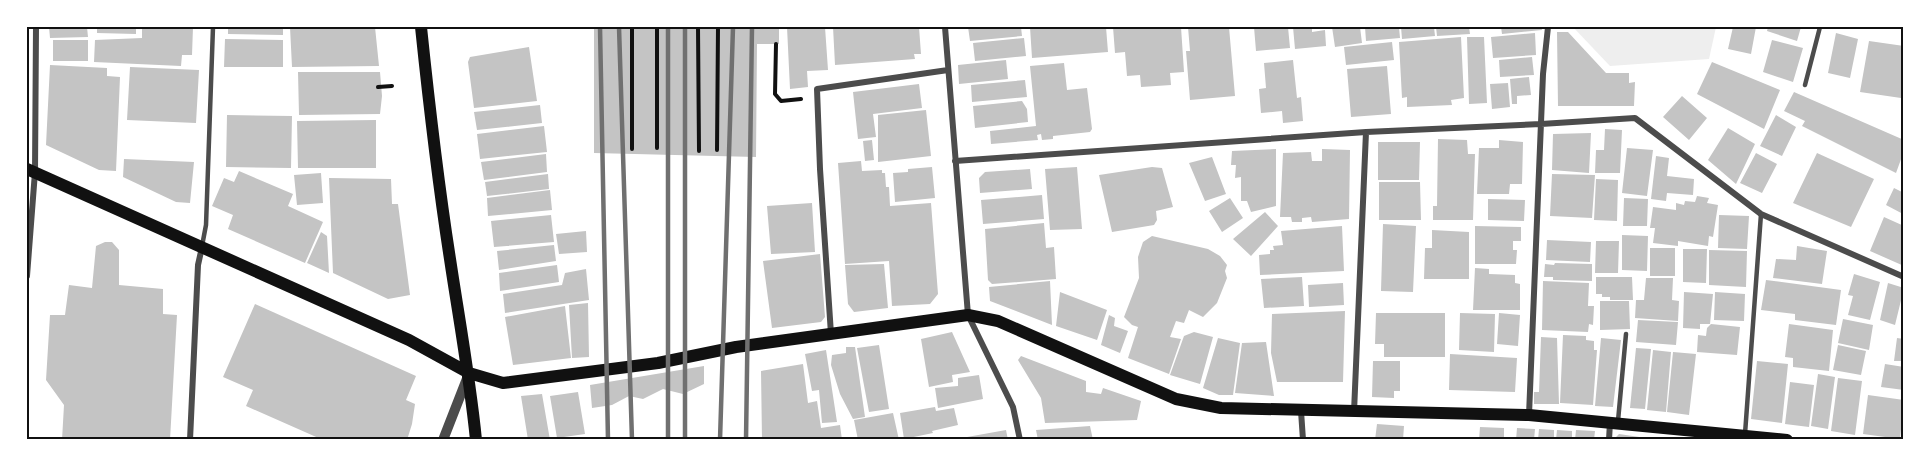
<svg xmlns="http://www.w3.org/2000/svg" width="1931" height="467" viewBox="0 0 1931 467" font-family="'Noto Sans',sans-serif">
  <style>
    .green { fill: #eee }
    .building { fill: #c4c4c4 }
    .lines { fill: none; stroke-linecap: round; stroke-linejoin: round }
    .path { stroke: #111; stroke-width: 4 }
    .service { stroke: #4c4c4c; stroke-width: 4.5 }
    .minor { stroke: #4c4c4c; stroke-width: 6 }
    .tertiary { stroke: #4c4c4c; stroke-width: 10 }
    .secondary { stroke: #111; stroke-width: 12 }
    .rail { stroke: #707070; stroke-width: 4.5 }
    .neatline { fill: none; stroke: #111; stroke-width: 2 }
  </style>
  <rect width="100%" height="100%" fill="#fff"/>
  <path class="green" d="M 1573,27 L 1716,27 L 1709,59 L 1610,66 Z"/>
  <path class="building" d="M 49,27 L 87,27 L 88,37 L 50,38 Z
    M 97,27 L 136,27 L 136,34 L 97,33 Z
    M 142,27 L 193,27 L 192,55 L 182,55 L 181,66 L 94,62 L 95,40 L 142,38 Z
    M 228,27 L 283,27 L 283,35 L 228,34 Z
    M 290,27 L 375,27 L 379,66 L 292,67 Z
    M 594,27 L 779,27 L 779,44 L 757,44 L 756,157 L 594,153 Z
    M 787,27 L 825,27 L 828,70 L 807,71 L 808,87 L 790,89 Z
    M 833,27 L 919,27 L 921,54 L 914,54 L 915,59 L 835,65 Z
    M 968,27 L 1021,27 L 1022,36 L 970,41 Z
    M 1030,27 L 1106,27 L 1108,52 L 1032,58 Z
    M 1113,27 L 1181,27 L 1184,72 L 1170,73 L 1171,85 L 1141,87 L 1140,75 L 1127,76 L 1125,52 L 1115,53 Z
    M 1188,27 L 1229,27 L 1235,96 L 1190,100 L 1186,51 L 1190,51 Z
    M 1254,27 L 1288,27 L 1290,48 L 1256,51 Z
    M 1293,27 L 1312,27 L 1312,32 L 1325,30 L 1326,46 L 1295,49 Z
    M 1332,27 L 1360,27 L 1362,43 L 1335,47 Z
    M 1365,27 L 1399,27 L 1400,38 L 1366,41 Z
    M 1401,27 L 1434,27 L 1435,36 L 1402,39 Z
    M 1436,27 L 1469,27 L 1470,34 L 1437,36 Z
    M 1501,27 L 1541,27 L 1542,30 L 1502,34 Z
    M 1733,27 L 1756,27 L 1751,54 L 1728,49 Z
    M 1768,27 L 1801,27 L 1797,41 L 1767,31 Z
    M 1557,32 L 1568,32 L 1606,73 L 1629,73 L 1629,83 L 1635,82 L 1634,106 L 1558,106 Z
    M 1535,33 L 1536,55 L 1493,58 L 1491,37 Z
    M 1836,33 L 1858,39 L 1850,78 L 1828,73 Z
    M 1461,37 L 1464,98 L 1451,100 L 1452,105 L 1407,107 L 1407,97 L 1402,98 L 1399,42 Z
    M 1467,37 L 1484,37 L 1487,103 L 1469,104 Z
    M 1024,38 L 1026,56 L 975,61 L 973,43 Z
    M 225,39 L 283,40 L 283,67 L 224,67 Z
    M 53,40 L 88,40 L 88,61 L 53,61 Z
    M 1772,40 L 1803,48 L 1793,82 L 1763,72 Z
    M 1869,41 L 1904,46 L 1904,81 L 1901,98 L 1860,92 Z
    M 1392,42 L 1394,60 L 1346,65 L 1344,47 Z
    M 529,47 L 537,101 L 474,108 L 468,62 L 470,57 Z
    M 1532,57 L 1534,75 L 1500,77 L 1499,60 Z
    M 1006,60 L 1008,79 L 959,84 L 958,65 Z
    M 1293,60 L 1297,98 L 1301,97 L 1303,121 L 1283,123 L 1282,111 L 1261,113 L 1259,89 L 1266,88 L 1264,63 Z
    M 1712,62 L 1780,90 L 1764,129 L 1697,94 Z
    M 1064,63 L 1067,90 L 1087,88 L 1092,129 L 1090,132 L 1053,136 L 1053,139 L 1042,140 L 1041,134 L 1037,135 L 1038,140 L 991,144 L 990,131 L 1036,126 L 1030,66 Z
    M 50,65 L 107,68 L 107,76 L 120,77 L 116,171 L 99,170 L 46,145 Z
    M 1387,66 L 1391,114 L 1351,117 L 1347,69 Z
    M 130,67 L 199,70 L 196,123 L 127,120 Z
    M 298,72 L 380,72 L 382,96 L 380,114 L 299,115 Z
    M 1529,77 L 1531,95 L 1517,96 L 1517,104 L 1512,104 L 1510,79 Z
    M 1025,80 L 1027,97 L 972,102 L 971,85 Z
    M 1508,83 L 1510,107 L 1492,109 L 1490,84 Z
    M 919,84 L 922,108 L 873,114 L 876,137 L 858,139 L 853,92 Z
    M 1794,92 L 1904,140 L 1904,151 L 1896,173 L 1802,126 L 1805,121 L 1784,111 Z
    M 1682,96 L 1707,118 L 1689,140 L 1663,117 Z
    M 1022,101 L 1027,109 L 1028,122 L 975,128 L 973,106 Z
    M 540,105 L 542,123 L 477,130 L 474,112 Z
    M 926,110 L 931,156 L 878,162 L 878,115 Z
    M 227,115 L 292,116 L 291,168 L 226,167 Z
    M 1776,115 L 1796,127 L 1782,156 L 1760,146 Z
    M 376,120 L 376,168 L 298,168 L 297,121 Z
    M 544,126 L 547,152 L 480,159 L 477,134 Z
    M 1728,128 L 1755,144 L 1736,184 L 1708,160 Z
    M 1605,129 L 1622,130 L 1620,173 L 1595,173 L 1596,150 L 1604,150 Z
    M 1591,133 L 1589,173 L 1552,170 L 1553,134 Z
    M 1438,139 L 1467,140 L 1468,154 L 1475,154 L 1473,220 L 1433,220 L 1433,206 L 1437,206 Z
    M 872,140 L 874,160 L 865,161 L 863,141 Z
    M 1499,140 L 1523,142 L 1522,184 L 1510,184 L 1509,194 L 1477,194 L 1479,148 L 1499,148 Z
    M 1378,142 L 1420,142 L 1419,180 L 1378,180 Z
    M 1627,148 L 1653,150 L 1647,196 L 1622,193 Z
    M 1276,149 L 1276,206 L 1251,212 L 1247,201 L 1241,201 L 1241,177 L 1235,178 L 1236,165 L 1231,165 L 1232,151 Z
    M 1322,149 L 1350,150 L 1349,219 L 1312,222 L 1311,217 L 1302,218 L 1302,222 L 1292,222 L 1291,217 L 1280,217 L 1283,153 L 1311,152 L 1312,161 L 1322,161 Z
    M 1756,153 L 1777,164 L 1762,193 L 1740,183 Z
    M 1817,153 L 1874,179 L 1851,227 L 1793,203 Z
    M 546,154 L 547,172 L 484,180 L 481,162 Z
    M 1656,156 L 1669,158 L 1667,176 L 1694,179 L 1693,195 L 1667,193 L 1666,201 L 1651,199 Z
    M 1212,157 L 1226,194 L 1205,201 L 1189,163 Z
    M 124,159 L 194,162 L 190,203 L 176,202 L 123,177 Z
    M 861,161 L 862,171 L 882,170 L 882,173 L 885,173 L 886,187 L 889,187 L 890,206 L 931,203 L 938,294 L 930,304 L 892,306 L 889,261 L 845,264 L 838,163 Z
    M 932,167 L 935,198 L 895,202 L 893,173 L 908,172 L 908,169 Z
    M 1077,167 L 1082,229 L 1050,230 L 1045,169 Z
    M 1152,167 L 1162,168 L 1173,207 L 1156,211 L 1157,220 L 1154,225 L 1112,232 L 1099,175 Z
    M 1030,169 L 1032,189 L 980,193 L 979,178 L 985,172 Z
    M 239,171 L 293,194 L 288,206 L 323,222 L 305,263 L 228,229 L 233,215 L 212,206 L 224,178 L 234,182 Z
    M 321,173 L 323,203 L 297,205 L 294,175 Z
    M 548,174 L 549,189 L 487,196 L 485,182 Z
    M 1552,174 L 1595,175 L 1592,218 L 1550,216 Z
    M 329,178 L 391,179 L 392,204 L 398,204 L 410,295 L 388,299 L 333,273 Z
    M 1596,179 L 1618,180 L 1617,221 L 1594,220 Z
    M 1379,182 L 1420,182 L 1421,220 L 1379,220 Z
    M 1894,188 L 1904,193 L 1903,214 L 1886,205 Z
    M 550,190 L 552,210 L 488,216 L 487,198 Z
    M 1042,195 L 1044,219 L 983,224 L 981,200 Z
    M 1697,196 L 1709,198 L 1707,203 L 1718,205 L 1713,237 L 1709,236 L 1708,246 L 1678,241 L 1678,246 L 1653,243 L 1655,228 L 1650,228 L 1653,207 L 1676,210 L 1676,203 L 1684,205 L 1685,201 L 1695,202 Z
    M 1230,198 L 1243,218 L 1222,232 L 1209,211 Z
    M 1624,198 L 1648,199 L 1647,226 L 1623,226 Z
    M 1488,199 L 1525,200 L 1524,221 L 1488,220 Z
    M 812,203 L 815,252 L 771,254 L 767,206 Z
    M 1265,212 L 1278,226 L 1251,256 L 1233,239 Z
    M 551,215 L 554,242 L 494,247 L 491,221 Z
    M 1719,215 L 1749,216 L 1747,249 L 1718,248 Z
    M 1884,217 L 1904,226 L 1904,266 L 1870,251 Z
    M 1044,223 L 1046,248 L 1054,247 L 1056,279 L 992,284 L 988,280 L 985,229 Z
    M 1383,224 L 1416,226 L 1413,292 L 1381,291 Z
    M 1342,226 L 1344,271 L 1260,275 L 1259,255 L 1270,254 L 1270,250 L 1274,250 L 1273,246 L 1283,245 L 1281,231 Z
    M 1475,226 L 1521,227 L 1521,241 L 1513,241 L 1513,250 L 1517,250 L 1516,264 L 1475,264 Z
    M 1432,230 L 1469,232 L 1469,279 L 1424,279 L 1425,248 L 1432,248 Z
    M 586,231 L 587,252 L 559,254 L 556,234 Z
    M 321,232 L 327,236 L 329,273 L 307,263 Z
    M 1622,235 L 1648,236 L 1647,271 L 1622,270 Z
    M 1152,236 L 1208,249 L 1220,256 L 1227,265 L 1225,271 L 1227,278 L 1217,303 L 1203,317 L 1189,310 L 1184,323 L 1176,321 L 1170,337 L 1181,339 L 1169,374 L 1128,358 L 1138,327 L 1132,325 L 1124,317 L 1139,278 L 1138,257 L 1143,242 Z
    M 1547,240 L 1591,242 L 1590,262 L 1546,260 Z
    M 1596,241 L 1619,241 L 1618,273 L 1595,273 Z
    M 105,242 L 112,242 L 119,250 L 119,285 L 163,289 L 163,314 L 177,315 L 170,440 L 62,440 L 64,405 L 46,380 L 50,315 L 65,315 L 69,285 L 92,288 L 96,246 Z
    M 554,245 L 556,261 L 499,270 L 497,251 Z
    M 1797,246 L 1827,251 L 1822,284 L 1773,278 L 1776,259 L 1796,260 Z
    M 1650,248 L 1675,248 L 1675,276 L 1650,276 Z
    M 1683,249 L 1707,249 L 1706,283 L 1683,282 Z
    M 1709,250 L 1747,251 L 1746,287 L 1709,285 Z
    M 820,254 L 825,317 L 821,322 L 772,328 L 763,261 Z
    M 1555,263 L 1592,264 L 1592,281 L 1553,280 L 1553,277 L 1544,277 L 1545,264 L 1554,265 Z
    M 884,264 L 888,308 L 854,312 L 848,304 L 845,265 Z
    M 557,265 L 559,282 L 500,291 L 499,273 Z
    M 1475,268 L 1489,269 L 1489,274 L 1515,275 L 1515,283 L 1520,284 L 1520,310 L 1473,310 Z
    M 586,269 L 589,300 L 505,313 L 503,294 L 562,285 L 565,273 Z
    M 1854,274 L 1880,282 L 1870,320 L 1848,315 L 1853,296 L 1848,295 Z
    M 1302,277 L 1304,306 L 1264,308 L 1261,279 Z
    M 1596,277 L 1632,277 L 1633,300 L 1610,300 L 1610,297 L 1602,297 L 1602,294 L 1596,294 Z
    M 1646,278 L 1673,278 L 1672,300 L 1679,301 L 1678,321 L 1635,318 L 1636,300 L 1644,300 Z
    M 1766,280 L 1841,290 L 1836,325 L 1795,320 L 1795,314 L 1761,310 Z
    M 1050,281 L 1052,325 L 990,301 L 989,287 Z
    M 1543,281 L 1589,283 L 1588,306 L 1594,306 L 1593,325 L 1589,324 L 1588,332 L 1542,330 Z
    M 1343,283 L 1344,305 L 1309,307 L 1308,285 Z
    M 1888,283 L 1904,288 L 1895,325 L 1880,320 Z
    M 1060,292 L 1107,310 L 1097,340 L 1056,326 Z
    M 1684,292 L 1713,294 L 1710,324 L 1700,324 L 1700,329 L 1683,328 Z
    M 1715,292 L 1745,294 L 1744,321 L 1714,320 Z
    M 1600,301 L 1629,301 L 1630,329 L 1600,330 Z
    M 588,303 L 589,357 L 572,358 L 569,305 Z
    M 255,304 L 416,376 L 406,400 L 415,404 L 412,424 L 407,440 L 323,440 L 246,406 L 253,390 L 223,377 Z
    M 565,306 L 571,358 L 513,365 L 505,317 Z
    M 1345,311 L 1343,382 L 1277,382 L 1271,353 L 1272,314 Z
    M 1376,313 L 1445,313 L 1445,357 L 1384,357 L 1384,344 L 1375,344 Z
    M 1460,313 L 1495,314 L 1494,352 L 1459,350 Z
    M 1499,313 L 1520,315 L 1518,346 L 1497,344 Z
    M 1109,315 L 1115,318 L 1114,326 L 1128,331 L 1120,353 L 1101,345 Z
    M 1843,319 L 1873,325 L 1869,350 L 1838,343 Z
    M 1638,320 L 1678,322 L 1676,345 L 1636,342 Z
    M 1711,324 L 1740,327 L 1737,355 L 1697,352 L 1698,335 L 1706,336 L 1707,328 Z
    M 1789,324 L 1833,330 L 1829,371 L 1793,367 L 1793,358 L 1785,357 Z
    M 952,332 L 970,372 L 952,375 L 953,382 L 929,387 L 921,339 Z
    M 1194,332 L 1213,337 L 1200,384 L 1170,375 L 1184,336 Z
    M 1563,335 L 1586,336 L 1586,340 L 1594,341 L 1594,350 L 1597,350 L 1593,405 L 1560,403 Z
    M 1541,337 L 1557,338 L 1559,404 L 1534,404 L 1534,392 L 1539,392 Z
    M 1218,338 L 1240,343 L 1233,395 L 1219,395 L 1203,388 Z
    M 1601,338 L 1621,340 L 1613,407 L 1595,406 Z
    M 1897,338 L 1904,339 L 1904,361 L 1894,361 Z
    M 1266,342 L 1274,396 L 1235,393 L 1242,343 Z
    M 879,345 L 889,409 L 869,412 L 857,348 Z
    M 1838,345 L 1866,351 L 1861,375 L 1833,370 Z
    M 846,347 L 855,347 L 865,417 L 853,419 L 840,394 L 831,365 L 832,355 L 846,353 Z
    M 1636,348 L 1651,349 L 1645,409 L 1630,408 Z
    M 826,350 L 837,422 L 822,423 L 819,390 L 812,391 L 805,354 Z
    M 1653,350 L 1671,352 L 1666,412 L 1647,410 Z
    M 1673,352 L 1696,354 L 1689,415 L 1667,412 Z
    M 1450,354 L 1517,358 L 1515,392 L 1449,390 Z
    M 1021,356 L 1086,381 L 1086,392 L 1101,394 L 1103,388 L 1141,401 L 1137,420 L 1045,423 L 1041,398 L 1018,360 Z
    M 1373,361 L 1400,361 L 1400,391 L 1394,391 L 1394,398 L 1372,397 Z
    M 1757,361 L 1788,364 L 1782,423 L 1751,419 Z
    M 803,364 L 808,403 L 817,401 L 821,428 L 840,425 L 842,440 L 762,440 L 761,371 Z
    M 1885,364 L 1904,367 L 1904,390 L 1881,387 Z
    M 704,366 L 704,384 L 683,394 L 663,389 L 643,399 L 629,396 L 612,405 L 592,408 L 590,385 Z
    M 1818,374 L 1835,377 L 1828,429 L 1811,426 Z
    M 979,375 L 983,399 L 938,408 L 935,388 L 958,386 L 958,378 Z
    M 1838,378 L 1862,381 L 1855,435 L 1831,431 Z
    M 1790,382 L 1814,385 L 1809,427 L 1785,424 Z
    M 578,392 L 585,434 L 557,438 L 550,396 Z
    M 542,394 L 550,440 L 528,440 L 521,396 Z
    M 1868,395 L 1904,400 L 1900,439 L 1863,434 Z
    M 935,407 L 936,411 L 954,408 L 958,425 L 932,431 L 933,433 L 904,439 L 900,413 Z
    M 893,413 L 899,440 L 858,440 L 854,420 Z
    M 1377,424 L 1404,426 L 1403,440 L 1375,440 Z
    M 1090,426 L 1093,440 L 1038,440 L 1036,430 Z
    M 1480,427 L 1504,428 L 1504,440 L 1479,440 Z
    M 1517,428 L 1535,429 L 1534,440 L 1516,440 Z
    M 1539,429 L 1554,430 L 1554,440 L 1538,440 Z
    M 1006,430 L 1008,440 L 956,440 L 956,439 Z
    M 1557,430 L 1572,431 L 1572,440 L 1556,440 Z
    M 1576,430 L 1595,431 L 1594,440 L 1575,440 Z
    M 1619,434 L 1653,439 L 1653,440 L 1613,440 Z
    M 1416,437 L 1464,438 L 1463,440 L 1416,440 Z"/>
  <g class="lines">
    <path class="path" d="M 657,27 L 657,148
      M 698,27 L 699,151
      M 776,44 L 775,94 L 781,101 L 801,99
      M 378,87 L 392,86
      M 632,149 L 632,27
      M 717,150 L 718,27"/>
    <path class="service" d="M 1805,85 L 1820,27
      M 202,246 L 206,225 L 213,27
      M 1618,421 L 1626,334
      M 1745,434 L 1761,214"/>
    <path class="minor" d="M 945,27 L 968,315 L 1013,407 L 1020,440
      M 955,161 L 1366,132 L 1541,124 L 1635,118 L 1761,214 L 1904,277
      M 27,276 L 35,172 L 36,27
      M 831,334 L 820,169 L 817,89 L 948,70
      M 1301,411 L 1303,440
      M 1354,412 L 1366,132
      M 1529,415 L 1543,74 L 1548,27
      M 190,440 L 198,265 L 202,247
      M 1609,440 L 1610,422"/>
    <path class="tertiary" d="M 443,440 L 468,376"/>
    <path class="secondary" d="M 421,27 C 429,104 438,182 450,259 C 459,319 470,379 476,440
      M 27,169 L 409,340 L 469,373 L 503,383 L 658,363 L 736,347 L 968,315 L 998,321 L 1176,399 L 1221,408 L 1529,415 L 1787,440"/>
    <path class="rail" d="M 600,27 L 608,440
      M 619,27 L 632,440
      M 685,27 L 685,440
      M 668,440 L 668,27
      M 720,440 L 733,27
      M 746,440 L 752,27"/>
  </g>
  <rect width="1931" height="467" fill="none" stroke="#ffffff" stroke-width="57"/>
  <rect x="28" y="28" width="1874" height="410" class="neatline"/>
</svg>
